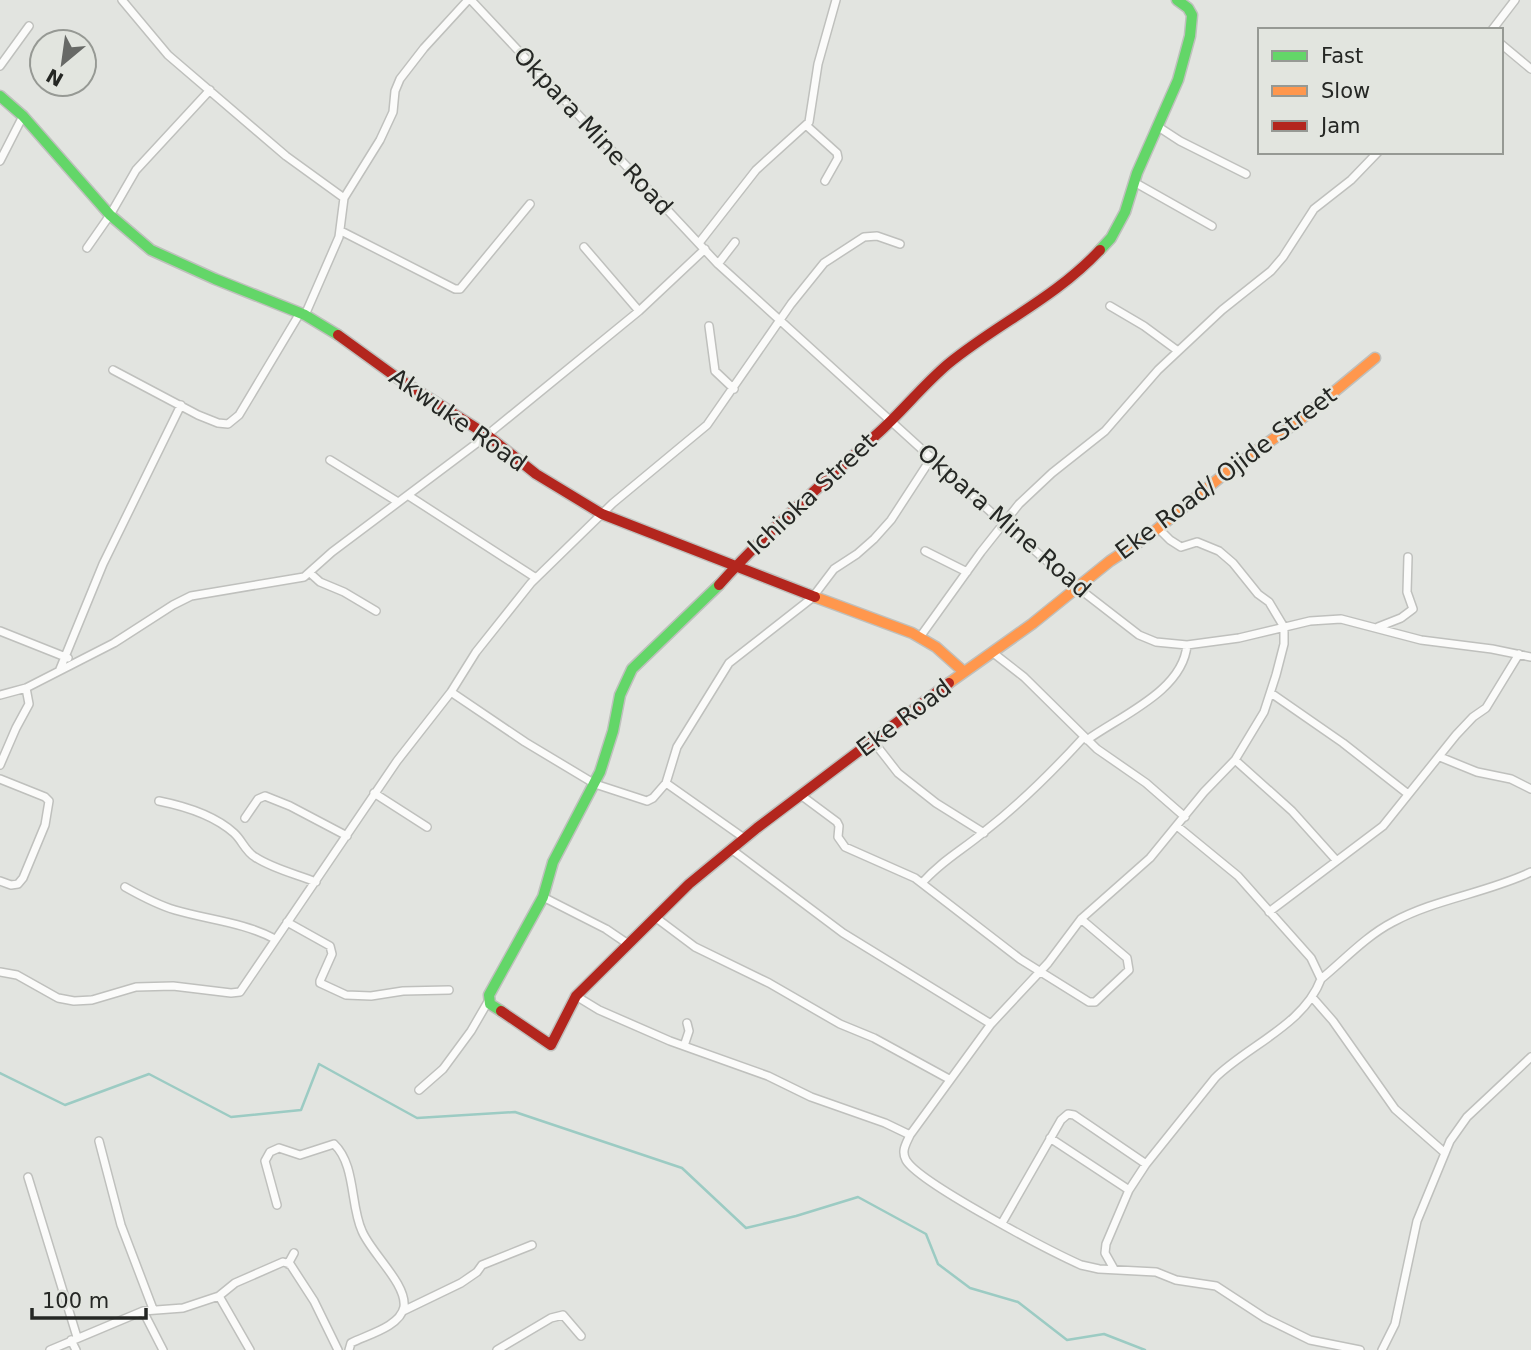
<svg xmlns="http://www.w3.org/2000/svg" width="1531" height="1350" viewBox="0 0 1531 1350" font-family="'DejaVu Sans',sans-serif">
  <style>
    .lines { fill: none; stroke-linecap: round; stroke-linejoin: round }
    .stream { stroke: #9ccbc3; stroke-width: 2.5 }
    .street-casing { stroke: #bfc0bd; stroke-width: 10 }
    .fast-casing { stroke: #bfc0bd; stroke-width: 13 }
    .slow-casing { stroke: #bfc0bd; stroke-width: 13 }
    .jam-casing { stroke: #bfc0bd; stroke-width: 13 }
    .street { stroke: #fbfbfa; stroke-width: 7 }
    .fast { stroke: #63d668; stroke-width: 10 }
    .slow { stroke: #ff974d; stroke-width: 10 }
    .jam { stroke: #b3261e; stroke-width: 10 }
    .labels { text-anchor: middle; dominant-baseline: central; stroke-width: 5; stroke-linejoin: round; paint-order: stroke }
    .street-label { font-size: 24px; fill: #252724; stroke: #e2e5df }
  </style>
  <rect width="100%" height="100%" fill="#e2e4e0"/>
  <g class="lines">
    <path class="stream" d="M 0,1073 L 65,1105 L 149,1074 L 231,1117 L 301,1110 L 319,1064 L 417,1118 L 515,1112 L 682,1168 L 746,1228 L 796,1216 L 858,1197 L 926,1234 L 938,1264 L 970,1288 L 1018,1302 L 1067,1340 L 1104,1334 L 1145,1350"/>
    <g class="street-casing">
      <path id="street" d="M 122,0 L 168,55 L 286,156 L 344,198
        M 471,0 L 718,264 L 1004,524 L 1077,587 L 1139,635 L 1156,642 L 1187,645 L 1239,638 L 1310,621 L 1341,619 L 1421,640 L 1492,649 L 1531,657
        M 1492,30 L 1515,0
        M 1501,44 L 1531,69
        M 0,66 L 29,26
        M 807,126 L 837,153 L 838,158 L 825,181
        M 1157,126 L 1180,141 L 1246,174
        M 0,161 L 23,116
        M 1134,182 L 1212,226
        M 341,231 L 455,289 L 460,289 L 530,204
        M 699,243 L 756,170 L 809,122 L 818,64 L 836,0
        M 584,247 L 639,311
        M 87,248 L 110,215 L 136,170 L 210,90
        M 718,264 L 735,242
        M 1110,306 L 1144,326 L 1178,351
        M 305,315 L 339,237 L 344,198 L 380,140 L 393,112 L 395,91 L 400,79 L 424,48 L 468,0
        M 709,326 L 715,371 L 734,389
        M 113,370 L 198,415 L 218,423 L 228,424 L 239,415 L 300,313
        M 330,460 L 398,502
        M 409,496 L 536,578
        M 1158,528 L 1170,540 L 1181,547 L 1197,542 L 1219,551 L 1233,563 L 1258,594 L 1269,602 L 1284,627 L 1284,644 L 1276,675 L 1264,712 L 1235,760 L 1204,792 L 1150,858 L 1081,919 L 1048,963 L 991,1024 L 910,1135 C 906,1144 901,1151 906,1160 C 919,1183 1052,1252 1081,1265 L 1099,1269 L 1156,1272 L 1176,1280 L 1216,1286 L 1265,1318 L 1310,1340 L 1360,1350
        M 925,551 L 967,572
        M 310,573 L 320,582 L 344,592 L 376,611
        M 1378,627 L 1401,618 L 1413,609 L 1407,592 L 1408,557
        M 0,631 L 68,658
        M 920,637 L 981,552 L 1019,504 L 1052,473 L 1105,431 L 1158,370 L 1222,310 L 1271,271 L 1283,257 L 1314,209 L 1351,180 L 1378,152
        M 992,652 L 1024,677 L 1097,749 L 1146,783 L 1185,817
        M 60,669 L 103,564 L 181,405
        M 451,692 L 525,742 L 595,784 L 647,801 L 653,798 L 666,783 L 677,747 L 729,663 L 812,598 L 834,569 L 857,554 L 874,539 L 891,520 L 932,457
        M 1271,693 L 1343,743 L 1408,794
        M 0,695 L 26,688 L 114,643 L 173,605 L 191,596 L 304,577 L 332,552 L 481,440 L 639,311 L 705,249
        M 1087,740 C 1120,716 1183,691 1187,645
        M 873,741 L 898,773 L 936,803 L 984,833
        M 1440,757 L 1477,772 L 1511,779 L 1531,789
        M 1235,760 L 1292,811 L 1336,860
        M 0,765 L 16,728 L 29,704 L 26,688
        M 0,779 L 45,797 L 49,801 L 45,825 L 23,878 L 18,884 L 11,885 L 0,881
        M 666,783 L 744,838
        M 374,793 L 427,827
        M 802,796 L 837,822 L 839,826 L 838,837 L 845,847 L 915,878 L 1020,959 L 1089,1002 L 1095,1002 L 1129,970 L 1127,958 L 1081,919
        M 159,801 C 184,806 214,815 234,833 C 242,840 245,851 255,857 C 273,869 296,874 316,882
        M 245,818 L 258,799 L 265,796 L 290,806 L 347,836
        M 731,849 L 843,933 L 991,1024
        M 922,883 C 941,861 964,849 985,831 C 1021,803 1053,771 1084,737
        M 125,887 C 141,896 158,905 175,910 C 209,920 243,922 275,939
        M 543,897 L 606,929 L 628,944
        M 1269,912 L 1383,826 L 1456,735 L 1473,717 L 1486,708 L 1519,654
        M 655,917 L 695,947 L 769,983 L 840,1024 L 874,1038 L 949,1079
        M 287,922 L 330,946 L 332,954 L 320,981 L 320,983 L 346,995 L 371,996 L 403,991 L 449,990
        M 0,972 L 17,975 L 58,998 L 74,1001 L 92,1000 L 136,987 L 173,986 L 231,993 L 240,992 L 397,761 L 451,692 L 476,652 L 531,583 L 613,503 L 707,425 L 791,304 L 824,263 L 864,237 L 877,236 L 900,244
        M 1321,979 C 1344,960 1366,936 1393,922 C 1435,899 1487,893 1531,872
        M 576,996 L 599,1010 L 670,1041 L 768,1076 L 811,1097 L 885,1123 L 910,1135
        M 1312,997 L 1333,1021 L 1395,1109 L 1445,1153
        M 684,1046 L 689,1031 L 687,1023
        M 419,1090 L 443,1069 L 471,1031 L 489,1000
        M 1050,1138 L 1129,1190
        M 99,1141 L 121,1225 L 153,1309
        M 28,1177 L 77,1337
        M 277,1205 L 265,1161 L 270,1152 L 279,1148 L 300,1155 L 334,1144 C 356,1165 350,1205 362,1231 C 371,1253 407,1284 404,1307 C 400,1327 366,1335 351,1343 L 349,1350
        M 1002,1223 L 1061,1120 L 1068,1114 L 1074,1115 L 1146,1164
        M 288,1264 L 294,1253
        M 1114,1269 L 1105,1253 L 1106,1244 L 1129,1190 L 1146,1164 L 1215,1078 C 1247,1046 1304,1025 1321,979 L 1311,958 L 1238,876 L 1177,826
        M 219,1296 L 235,1283 L 283,1262 L 290,1264 L 314,1301 L 338,1350
        M 143,1311 L 163,1350
        M 403,1311 L 461,1283 L 477,1272 L 482,1265 L 532,1245
        M 71,1340 L 76,1350
        M 50,1350 L 143,1311 L 183,1308 L 219,1296 L 250,1350
        M 497,1350 L 551,1318 L 563,1315 L 581,1336
        M 1382,1350 L 1395,1324 L 1417,1221 L 1450,1141 L 1467,1117 L 1531,1057"/>
    </g>
    <g class="fast-casing">
      <path id="fast" d="M 0,96 L 23,116 L 110,215 L 151,250 L 215,279 L 305,315 L 338,335
        M 1100,250 L 1111,238 L 1125,212 L 1137,173 L 1178,80 L 1190,36 L 1192,15 L 1188,8 L 1177,0
        M 501,1011 L 490,1004 L 489,995 L 543,897 L 553,862 L 600,772 L 613,731 L 620,695 L 632,669 L 719,585"/>
    </g>
    <g class="slow-casing">
      <path id="slow" d="M 815,597 L 912,633 L 936,647 L 964,672
        M 949,683 L 1032,624 L 1110,561 L 1151,534 L 1228,471 L 1300,420 L 1375,358"/>
    </g>
    <g class="jam-casing">
      <path id="jam" d="M 338,335 L 396,377 L 487,435 L 536,474 L 602,514 L 815,597
        M 719,585 C 767,531 823,484 876,435 C 901,413 922,386 948,364 C 998,323 1054,299 1100,250
        M 501,1011 L 551,1045 L 576,996 L 689,884 L 757,828 L 949,683"/>
    </g>
    <use href="#street" class="street"/>
    <use href="#fast" class="fast"/>
    <use href="#slow" class="slow"/>
    <use href="#jam" class="jam"/>
  </g>
  <g class="labels">
    <g class="street-label">
      <text transform="translate(593 131) rotate(47)">Okpara Mine Road</text>
      <text transform="translate(458 420) rotate(35)">Akwuke Road</text>
      <text transform="translate(1226 473) rotate(-37)">Eke Road/ Ojide Street</text>
      <text transform="translate(812 494) rotate(-43)">Ichioka Street</text>
      <text transform="translate(1004 521) rotate(41)">Okpara Mine Road</text>
      <text transform="translate(904 718) rotate(-37)">Eke Road</text>
    </g>
  </g>
  <rect x="1258" y="28" width="245" height="126" fill="#e2e5df" stroke="#969994" stroke-width="2"/>
  <rect x="1272" y="51" width="35" height="10" fill="#63d668" stroke="#969994" stroke-width="2"/>
  <text x="1321" y="63" font-size="21" fill="#252724">Fast</text>
  <rect x="1272" y="86" width="35" height="10" fill="#ff974d" stroke="#969994" stroke-width="2"/>
  <text x="1321" y="98" font-size="21" fill="#252724">Slow</text>
  <rect x="1272" y="121" width="35" height="10" fill="#b3261e" stroke="#969994" stroke-width="2"/>
  <text x="1321" y="133" font-size="21" fill="#252724">Jam</text>
  <g transform="translate(63 63) rotate(209)"><circle r="33" fill="#e2e5df" stroke="#969994" stroke-width="2"/>
  <path d="M0-5L12 26L0 18L-12 26Z" fill="#676966"/>
  <text y="-10" font-size="19" font-weight="bold" text-anchor="middle" fill="#252724">N</text>
  </g>
  <path d="M32 1308v10h114v-10" fill="none" stroke="#252724" stroke-width="3.5"/>
  <text x="42" y="1308" font-size="21" fill="#252724" stroke="#e2e5df" stroke-width="5" paint-order="stroke">100 m</text>
</svg>
